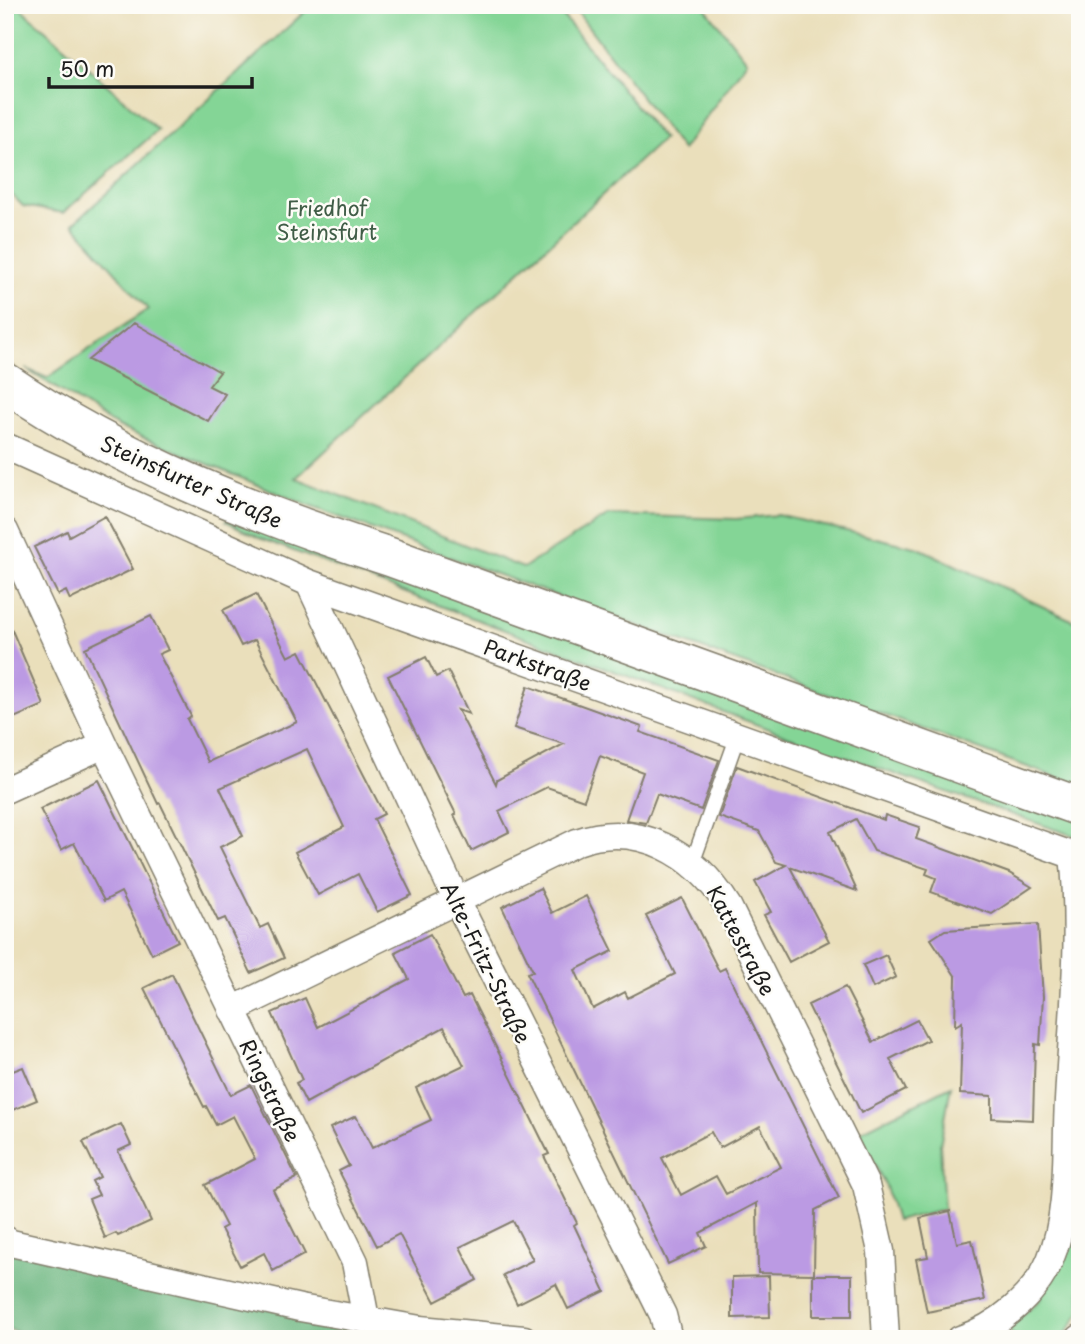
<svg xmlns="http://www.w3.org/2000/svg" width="1085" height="1344" viewBox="0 0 1085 1344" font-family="'Playpen Sans',sans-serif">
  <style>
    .green { fill: #84d596; stroke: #507859; stroke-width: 2 }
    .forest { fill: #6bb67f; stroke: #44694e; stroke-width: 2 }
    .building { fill: #bb9ae3; fill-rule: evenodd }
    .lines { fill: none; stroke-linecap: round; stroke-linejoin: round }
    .lane-casing { stroke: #837e6c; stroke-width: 17 }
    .street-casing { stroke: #837e6c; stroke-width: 29 }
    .primary-casing { stroke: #837e6c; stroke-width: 41 }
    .lane { stroke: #fff; stroke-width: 14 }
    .street { stroke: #fff; stroke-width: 26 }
    .primary { stroke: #fff; stroke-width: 38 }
    .labels { text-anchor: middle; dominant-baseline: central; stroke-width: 5; stroke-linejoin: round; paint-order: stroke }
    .park-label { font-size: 21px; fill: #405d47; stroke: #fdfcf7 }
    .street-label { font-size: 21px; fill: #1c1c1c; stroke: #fdfcf7 }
  </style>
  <rect width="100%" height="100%" fill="#fdfcf7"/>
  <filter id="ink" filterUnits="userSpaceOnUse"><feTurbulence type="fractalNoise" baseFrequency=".0143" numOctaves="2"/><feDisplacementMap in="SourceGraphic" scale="14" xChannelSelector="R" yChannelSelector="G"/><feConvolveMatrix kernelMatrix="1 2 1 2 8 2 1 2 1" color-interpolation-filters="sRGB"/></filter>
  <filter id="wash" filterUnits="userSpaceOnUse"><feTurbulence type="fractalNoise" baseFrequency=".00686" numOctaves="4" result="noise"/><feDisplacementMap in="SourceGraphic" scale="28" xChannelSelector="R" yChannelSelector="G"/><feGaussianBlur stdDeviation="1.57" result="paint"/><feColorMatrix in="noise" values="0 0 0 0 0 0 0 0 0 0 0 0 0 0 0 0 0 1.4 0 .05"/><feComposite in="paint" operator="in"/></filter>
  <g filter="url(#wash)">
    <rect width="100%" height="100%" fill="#eadfbb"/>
    <path class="green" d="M 5,5 L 17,5 L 158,130 L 63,213 L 23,206 L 5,188 Z
      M 312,5 L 554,5 L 663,139 L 296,478 L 523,568 L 609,515 L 736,519 L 778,515 L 919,548 L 1080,624 L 1080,786 L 309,506 L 118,427 L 26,369 L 47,378 L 148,309 L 73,224 Z
      M 572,5 L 703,5 L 747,61 L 682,150 Z
      M 233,510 L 1080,819 L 1080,838 L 814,746 L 259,538 L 226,521 Z
      M 1080,1069 L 1080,1313 L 1062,1339 L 1017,1339 L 1007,1328 L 1040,1300 Z
      M 951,1086 L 940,1145 L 944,1209 L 896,1221 L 886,1187 L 859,1132 Z"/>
    <path class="forest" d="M 5,1244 L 462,1339 L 38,1339 L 5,1328 Z"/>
    <g id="blocks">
      <path class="building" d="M 134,323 L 220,372 L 209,386 L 225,394 L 208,421 L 88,360 Z
        M 105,516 L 133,569 L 70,600 L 66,591 L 58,595 L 34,547 L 67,531 L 69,536 Z
        M 256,594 L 288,657 L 300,651 L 384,814 L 374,819 L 412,895 L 377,912 L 358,874 L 318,895 L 295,852 L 344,827 L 307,749 L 220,788 L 243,836 L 220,847 L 260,928 L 268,924 L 284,958 L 251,973 L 225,918 L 218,921 L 160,803 L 158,804 L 85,648 L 151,616 L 168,650 L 159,654 L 191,716 L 187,719 L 208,762 L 297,722 L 255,640 L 241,646 L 223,610 Z
        M 5,614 L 44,705 L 14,718 L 5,698 Z
        M 426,657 L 436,677 L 448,671 L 469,714 L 458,710 L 496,784 L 497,780 L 564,744 L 514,728 L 528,686 L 642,727 L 640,732 L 719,760 L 701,810 L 657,794 L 646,823 L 626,820 L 643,772 L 600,756 L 584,800 L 547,787 L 499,811 L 509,832 L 471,851 L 454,815 L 456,814 L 388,676 Z
        M 737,766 L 884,820 L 885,815 L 920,827 L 916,839 L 1009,873 L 1032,887 L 992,914 L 931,892 L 936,878 L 926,874 L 928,869 L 874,851 L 856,819 L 830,832 L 857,891 L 790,867 L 829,941 L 789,962 L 764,915 L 771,912 L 755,882 L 786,865 L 776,862 L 759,831 L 719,817 Z
        M 99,780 L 178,941 L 152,954 L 121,892 L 104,901 L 74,843 L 61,850 L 40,809 Z
        M 540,888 L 552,913 L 586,896 L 613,951 L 575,970 L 593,1009 L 625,992 L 628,998 L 675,974 L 646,916 L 682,898 L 719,971 L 725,968 L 839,1198 L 815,1210 L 814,1274 L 758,1273 L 757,1203 L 700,1233 L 706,1246 L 668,1264 L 527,973 L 533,971 L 502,907 ZM 760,1126 L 781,1167 L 726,1194 L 716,1176 L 681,1195 L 662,1158 L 711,1132 L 720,1148 Z
        M 1038,924 L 1043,997 L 1040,1045 L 1035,1044 L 1033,1120 L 992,1118 L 992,1096 L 960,1094 L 962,1022 L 955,1026 L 956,977 L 931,939 L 945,930 Z
        M 430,934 L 463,998 L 470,995 L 549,1154 L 544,1156 L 577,1223 L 574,1225 L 605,1291 L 568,1309 L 556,1284 L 517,1304 L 503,1275 L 533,1260 L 513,1221 L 460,1247 L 477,1280 L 435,1302 L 399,1234 L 377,1246 L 339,1171 L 349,1166 L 330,1128 L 356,1116 L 372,1148 L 431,1120 L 416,1088 L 464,1065 L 444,1027 L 306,1103 L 296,1083 L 302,1080 L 272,1013 L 305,998 L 318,1027 L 409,979 L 395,952 Z
        M 886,955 L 896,977 L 873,988 L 863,965 Z
        M 172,974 L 231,1095 L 251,1085 L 297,1178 L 273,1190 L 305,1254 L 273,1271 L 264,1253 L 240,1266 L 221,1229 L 226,1226 L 205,1185 L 255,1159 L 233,1116 L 216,1125 L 206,1106 L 204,1107 L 144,988 Z
        M 845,987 L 873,1042 L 917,1020 L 928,1040 L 890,1059 L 906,1090 L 861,1113 L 808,1005 Z
        M 23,1067 L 37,1100 L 5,1113 L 5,1074 Z
        M 121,1124 L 131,1145 L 118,1151 L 151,1221 L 118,1236 L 116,1233 L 105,1238 L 89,1199 L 99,1195 L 92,1181 L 100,1177 L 83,1142 Z
        M 950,1211 L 957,1243 L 972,1240 L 985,1300 L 927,1312 L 916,1259 L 928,1257 L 920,1218 Z
        M 813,1275 L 852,1275 L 852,1316 L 813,1316 Z
        M 769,1276 L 770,1317 L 732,1318 L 732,1277 Z"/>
    </g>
  </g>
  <g filter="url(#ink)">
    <use href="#blocks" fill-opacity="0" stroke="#837e6c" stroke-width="2"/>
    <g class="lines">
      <g class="lane-casing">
        <path id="lane" d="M 692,864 L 738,735"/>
      </g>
      <g class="street-casing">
        <path id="street" d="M 5,446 L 309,583 L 1080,858
          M 5,531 L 104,745 L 355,1262 L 366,1319
          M 309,583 L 456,899 L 663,1315 L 669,1339
          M 5,790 L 104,745
          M 232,1010 L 577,842 C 639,820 696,854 728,906 L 866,1185 L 881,1251 L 886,1339
          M 5,1239 L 11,1243 L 300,1308 L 420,1329 L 524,1339
          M 960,1339 C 997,1327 1035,1296 1050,1260 C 1070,1213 1065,1151 1068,1101 C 1072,1020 1082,936 1073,855
          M 1079,1339 L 1080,1338"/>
      </g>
      <g class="primary-casing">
        <path id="primary" d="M 5,382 C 124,463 254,513 390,557 L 1080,807"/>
      </g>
      <use href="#lane" class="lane"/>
      <use href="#street" class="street"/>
      <use href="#primary" class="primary"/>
    </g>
  </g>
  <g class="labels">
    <g class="park-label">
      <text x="327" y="207">Friedhof<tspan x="327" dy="24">Steinsfurt</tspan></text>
    </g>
    <g class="street-label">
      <text transform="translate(192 481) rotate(24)">Steinsfurter Straße</text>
      <text transform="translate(538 664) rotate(20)">Parkstraße</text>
      <text transform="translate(742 940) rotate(62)">Kattestraße</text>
      <text transform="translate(487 962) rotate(64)">Alte-Fritz-Straße</text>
      <text transform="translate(271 1090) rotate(64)">Ringstraße</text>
    </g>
  </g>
  <rect width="1085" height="1344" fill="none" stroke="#fdfcf7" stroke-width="28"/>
  <path d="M49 77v10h203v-10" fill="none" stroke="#1c1c1c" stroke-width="3.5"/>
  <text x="60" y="77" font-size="21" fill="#1c1c1c" stroke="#fdfcf7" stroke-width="5" paint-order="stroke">50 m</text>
</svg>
